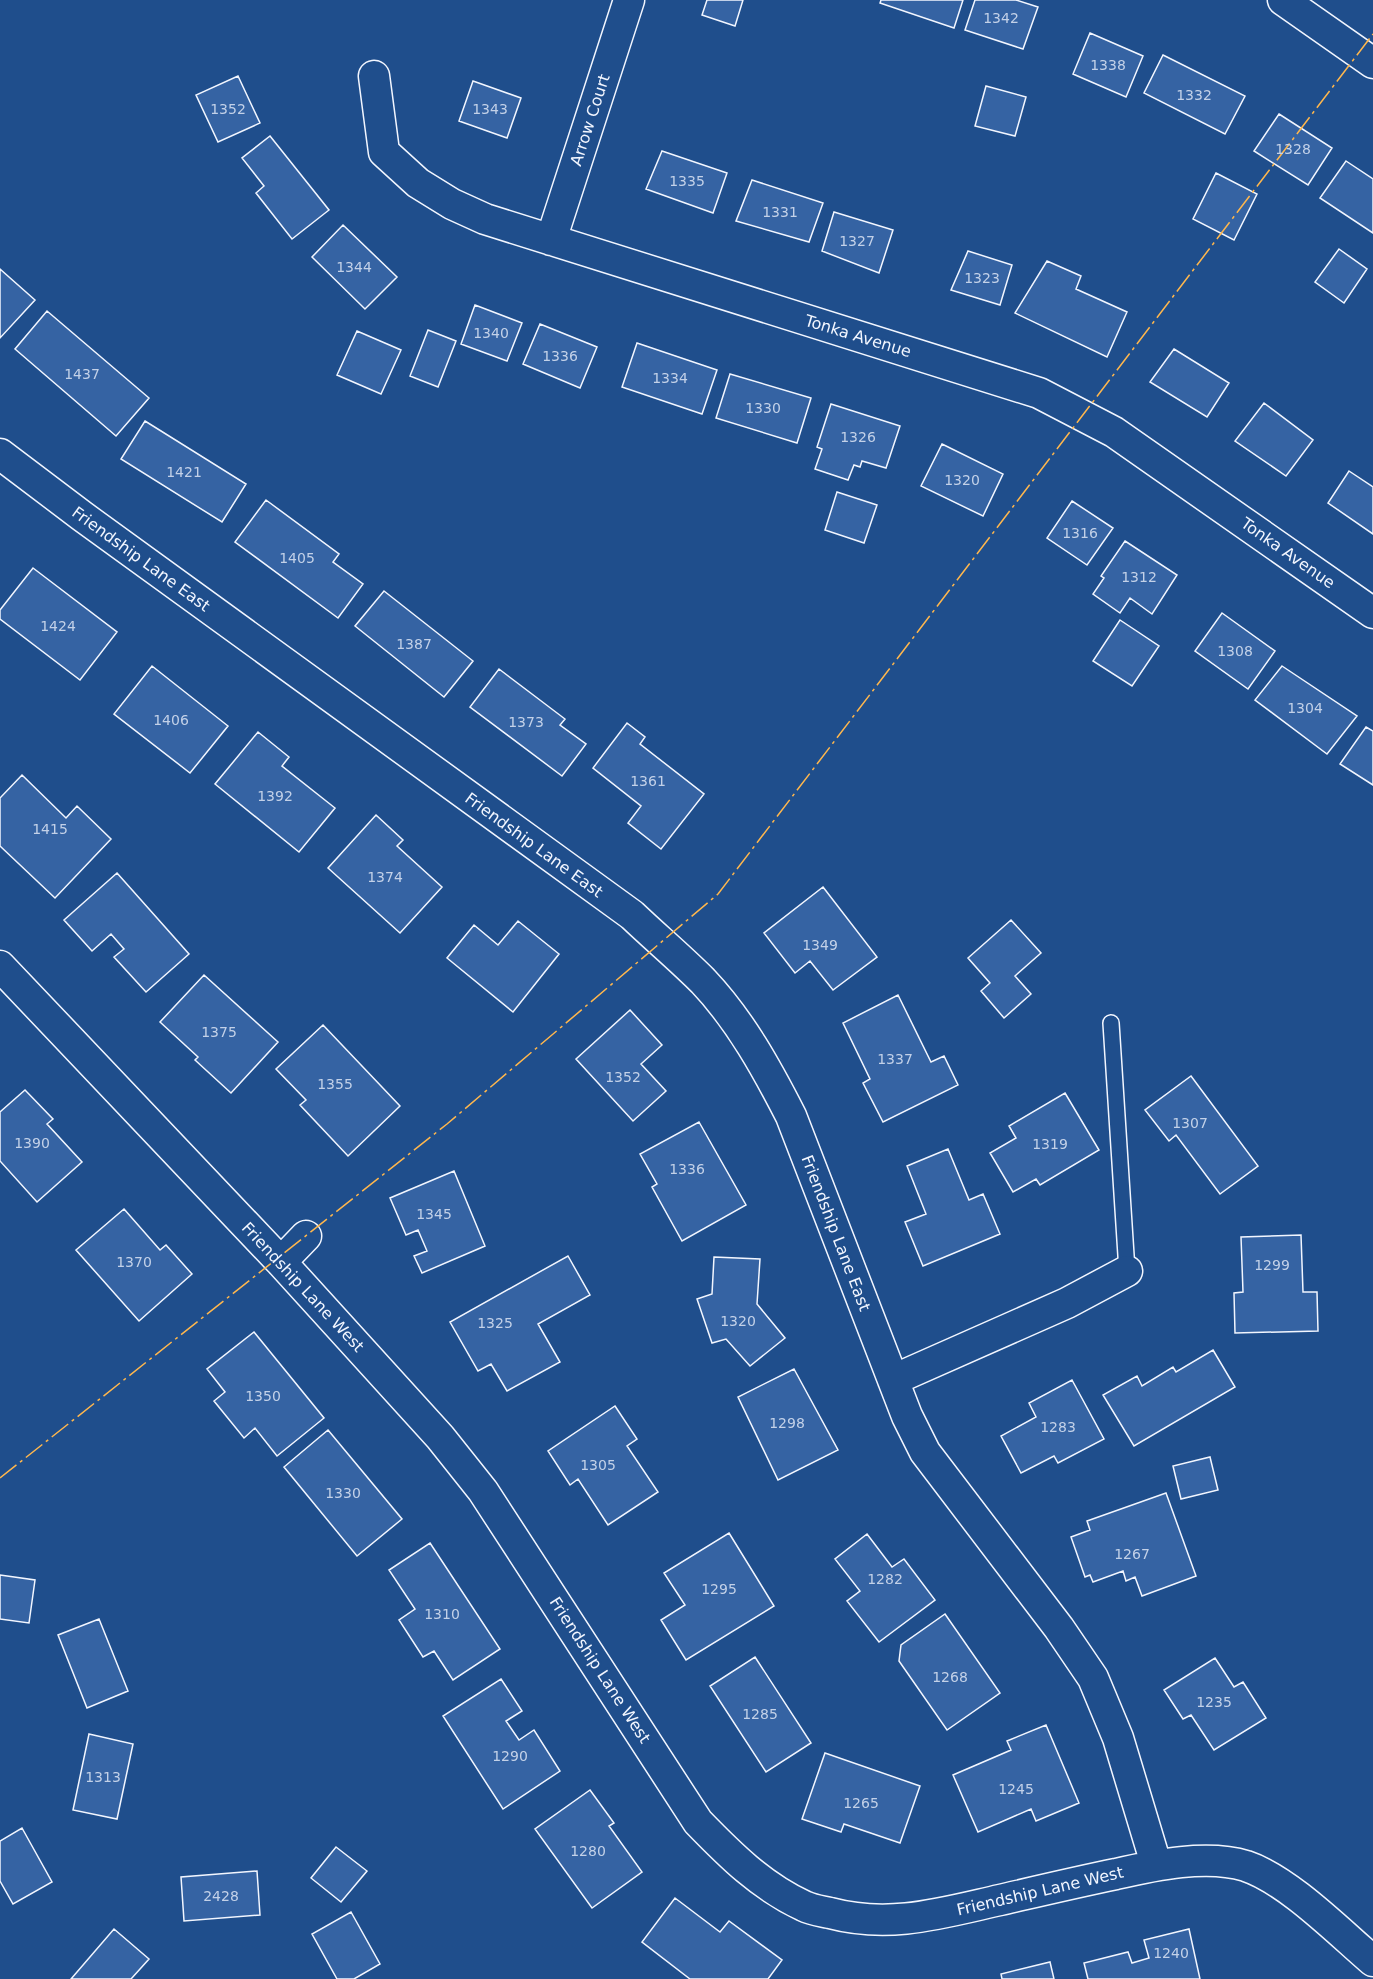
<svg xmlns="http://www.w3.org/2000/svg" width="1373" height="1979" viewBox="0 0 1373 1979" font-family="'DejaVu Sans',sans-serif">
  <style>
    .building { fill: #3563a3; stroke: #f2f6ff; stroke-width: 1.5 }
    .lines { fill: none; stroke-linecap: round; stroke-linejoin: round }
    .lane-casing { stroke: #f2f6ff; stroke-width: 18 }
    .street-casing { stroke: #f2f6ff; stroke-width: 33 }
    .lane { stroke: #1f4e8c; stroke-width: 15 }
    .street { stroke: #1f4e8c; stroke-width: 30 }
    .power { stroke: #ffb74d; stroke-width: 1.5; stroke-dasharray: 21 4.5 3 4.5; stroke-linecap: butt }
    .labels { text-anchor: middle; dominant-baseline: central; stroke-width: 4.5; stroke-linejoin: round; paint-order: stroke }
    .number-label { font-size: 14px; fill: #c3d1e8 }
    .street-label { font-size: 16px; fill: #f2f6ff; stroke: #1f4e8c }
  </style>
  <rect width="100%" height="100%" fill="#1f4e8c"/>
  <path class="building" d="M 707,0 L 743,0 L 735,26 L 702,15 Z
    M 881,0 L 963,0 L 954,28 L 880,3 Z
    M 975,0 L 1016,0 L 1038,7 L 1023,49 L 965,30 Z
    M 1090,33 L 1143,56 L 1126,97 L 1073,74 Z
    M 1163,55 L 1245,96 L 1225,134 L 1144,93 Z
    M 238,76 L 260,123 L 218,142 L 196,95 Z
    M 473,81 L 521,98 L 507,138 L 459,121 Z
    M 986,86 L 1026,97 L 1015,136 L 975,126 Z
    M 1279,114 L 1332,148 L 1308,185 L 1254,151 Z
    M 270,136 L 329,210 L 292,239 L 256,193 L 264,186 L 242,158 Z
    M 662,151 L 727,173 L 713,213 L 646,189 Z
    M 1346,161 L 1373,179 L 1373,233 L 1320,198 Z
    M 1216,173 L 1257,194 L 1234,240 L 1193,219 Z
    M 752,180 L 823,203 L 809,242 L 736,221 Z
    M 834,212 L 893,230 L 879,273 L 822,251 Z
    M 343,225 L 397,277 L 365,309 L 312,257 Z
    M 1339,249 L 1367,269 L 1344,303 L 1315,282 Z
    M 968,251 L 1012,265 L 1000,305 L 951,290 Z
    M 1047,261 L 1081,276 L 1076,289 L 1127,312 L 1107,357 L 1015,313 Z
    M 0,269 L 35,300 L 0,338 Z
    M 475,305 L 522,323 L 507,361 L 461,344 Z
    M 47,311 L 149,398 L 116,436 L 15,349 Z
    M 540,324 L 597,347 L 580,388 L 523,364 Z
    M 428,330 L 456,341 L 438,387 L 410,376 Z
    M 357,331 L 401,350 L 381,394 L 337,375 Z
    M 637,343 L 717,370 L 702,414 L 622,387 Z
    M 1174,349 L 1229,383 L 1207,417 L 1150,382 Z
    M 730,374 L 811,398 L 797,443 L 716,418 Z
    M 1264,403 L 1313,440 L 1286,476 L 1235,441 Z
    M 831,404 L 900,426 L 886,468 L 862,461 L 860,467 L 854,465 L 848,480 L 815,469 L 822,449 L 817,447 Z
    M 145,421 L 246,484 L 222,522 L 121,459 Z
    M 942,444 L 1003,474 L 983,516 L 921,486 Z
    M 1349,471 L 1373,487 L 1373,534 L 1328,503 Z
    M 837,492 L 877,505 L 864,543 L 825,530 Z
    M 266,500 L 339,554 L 333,562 L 363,584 L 338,618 L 235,542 Z
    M 1072,501 L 1113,528 L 1087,565 L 1047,538 Z
    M 1125,541 L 1177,575 L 1152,614 L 1130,598 L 1120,613 L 1093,594 L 1104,578 L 1101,576 Z
    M 33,568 L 117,632 L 80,680 L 0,619 L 0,610 Z
    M 384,591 L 473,661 L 444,697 L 355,626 Z
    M 1222,613 L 1275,651 L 1248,689 L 1195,651 Z
    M 1120,620 L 1159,646 L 1132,686 L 1093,661 Z
    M 152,666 L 228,726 L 190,773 L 114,714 Z
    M 1282,666 L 1357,716 L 1327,754 L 1255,700 Z
    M 499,669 L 565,719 L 560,725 L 586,744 L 562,776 L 470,707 Z
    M 627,723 L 645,737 L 640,744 L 704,794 L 661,849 L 628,823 L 641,806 L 593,768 Z
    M 1366,727 L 1373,731 L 1373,785 L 1340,764 Z
    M 258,732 L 289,757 L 282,766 L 335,808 L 299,852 L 215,784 Z
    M 22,775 L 66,818 L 77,806 L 111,839 L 55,898 L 0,846 L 0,798 Z
    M 376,815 L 403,840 L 397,846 L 442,887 L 400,933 L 328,868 Z
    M 117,873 L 189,954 L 146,992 L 114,957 L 124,949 L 111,934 L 92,951 L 64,920 Z
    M 823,887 L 877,957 L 833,990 L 810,961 L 795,973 L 764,933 Z
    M 1011,920 L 1041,953 L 1015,976 L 1031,994 L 1004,1018 L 981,991 L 990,983 L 968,958 Z
    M 518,921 L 559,954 L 513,1012 L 447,958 L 474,925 L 498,945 Z
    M 204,975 L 278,1042 L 231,1093 L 195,1060 L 198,1057 L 160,1022 Z
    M 898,995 L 931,1062 L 944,1056 L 958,1085 L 883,1122 L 863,1083 L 870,1079 L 843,1023 Z
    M 630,1010 L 662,1045 L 641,1064 L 666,1091 L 633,1121 L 576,1059 Z
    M 323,1025 L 400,1106 L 348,1156 L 300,1105 L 306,1100 L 276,1069 Z
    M 1191,1076 L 1258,1166 L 1220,1194 L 1176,1135 L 1169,1141 L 1145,1110 Z
    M 25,1090 L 53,1119 L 47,1124 L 82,1162 L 37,1202 L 0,1161 L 0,1112 Z
    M 1065,1093 L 1099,1150 L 1040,1185 L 1036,1179 L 1013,1192 L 990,1153 L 1016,1138 L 1009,1126 Z
    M 699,1122 L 746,1205 L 682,1241 L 652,1187 L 657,1184 L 640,1154 Z
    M 948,1149 L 969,1200 L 983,1194 L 1000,1234 L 923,1266 L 905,1222 L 926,1214 L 907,1166 Z
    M 454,1171 L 485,1246 L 422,1273 L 414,1256 L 427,1251 L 418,1230 L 406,1235 L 390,1198 Z
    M 124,1209 L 160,1250 L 166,1245 L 192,1274 L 139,1321 L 76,1250 Z
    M 1301,1235 L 1303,1292 L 1317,1292 L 1318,1331 L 1235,1333 L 1234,1293 L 1243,1292 L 1241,1237 Z
    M 568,1256 L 590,1295 L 538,1324 L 560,1362 L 507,1391 L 491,1364 L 478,1371 L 450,1322 Z
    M 714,1257 L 760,1259 L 757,1304 L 785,1338 L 750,1366 L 726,1339 L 712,1343 L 697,1299 L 712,1294 Z
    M 254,1332 L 324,1418 L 277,1456 L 255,1428 L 244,1438 L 214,1401 L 225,1392 L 207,1369 Z
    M 1213,1350 L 1235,1387 L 1134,1446 L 1103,1395 L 1137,1376 L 1142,1386 L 1173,1367 L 1176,1372 Z
    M 794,1369 L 838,1450 L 778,1480 L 738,1397 Z
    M 1072,1380 L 1104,1439 L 1058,1463 L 1054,1456 L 1021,1473 L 1001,1436 L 1036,1417 L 1029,1403 Z
    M 615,1406 L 637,1439 L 627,1446 L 658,1492 L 608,1525 L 578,1479 L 570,1485 L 548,1451 Z
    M 328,1430 L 402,1519 L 357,1556 L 284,1467 Z
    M 1210,1457 L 1218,1490 L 1181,1499 L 1173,1466 Z
    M 1166,1493 L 1196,1576 L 1142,1596 L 1135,1577 L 1126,1581 L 1123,1571 L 1093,1582 L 1090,1575 L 1085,1577 L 1071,1537 L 1090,1530 L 1087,1521 Z
    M 729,1533 L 774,1606 L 686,1660 L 661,1620 L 685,1605 L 664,1573 Z
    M 867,1534 L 892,1567 L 904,1559 L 935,1600 L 879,1642 L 847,1601 L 860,1591 L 835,1559 Z
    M 430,1543 L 500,1649 L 453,1680 L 434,1651 L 423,1657 L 399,1620 L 415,1609 L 389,1570 Z
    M 0,1575 L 35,1580 L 29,1623 L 0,1619 Z
    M 945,1614 L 1000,1693 L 947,1730 L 899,1661 L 901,1645 Z
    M 99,1619 L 128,1691 L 87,1708 L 58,1635 Z
    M 755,1657 L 811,1743 L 766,1772 L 710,1686 Z
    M 1215,1658 L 1234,1687 L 1243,1682 L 1266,1718 L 1214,1750 L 1191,1715 L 1183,1719 L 1164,1690 Z
    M 501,1679 L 522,1711 L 506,1721 L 519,1740 L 534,1730 L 560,1771 L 503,1809 L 443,1716 Z
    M 1046,1725 L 1079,1803 L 1036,1821 L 1031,1809 L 978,1832 L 953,1775 L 1011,1750 L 1007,1741 Z
    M 89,1734 L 133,1744 L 117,1819 L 73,1810 Z
    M 825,1753 L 920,1786 L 900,1843 L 844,1824 L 841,1832 L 802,1819 Z
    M 590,1790 L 614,1823 L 609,1826 L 642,1872 L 592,1908 L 535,1829 Z
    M 22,1828 L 52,1882 L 13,1904 L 0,1881 L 0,1841 Z
    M 336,1847 L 367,1871 L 341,1902 L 311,1878 Z
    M 257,1871 L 260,1915 L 184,1921 L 181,1877 Z
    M 675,1898 L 720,1932 L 729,1921 L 782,1960 L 768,1979 L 690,1979 L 642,1942 Z
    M 351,1912 L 380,1964 L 354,1979 L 337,1979 L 312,1934 Z
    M 114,1929 L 149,1959 L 131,1979 L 71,1979 Z
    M 1189,1929 L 1200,1979 L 1088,1979 L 1084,1963 L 1128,1952 L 1132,1963 L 1149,1958 L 1144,1940 Z
    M 1050,1962 L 1054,1979 L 1002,1979 L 1001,1974 Z"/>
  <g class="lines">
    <g class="lane-casing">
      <path id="lane" d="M 1111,1023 L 1127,1271"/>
    </g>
    <g class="street-casing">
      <path id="street" d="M 1283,0 L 1373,63
        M 374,76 L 384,152 L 418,183 L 452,204 L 485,219 L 1039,393 L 1114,432 L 1373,613
        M 551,240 L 629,0
        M 0,454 L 82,516 L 632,915 C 655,937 680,958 703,981 C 740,1020 767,1069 791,1116 L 907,1416 L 925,1452 L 1059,1628 L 1093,1678 L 1118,1738 L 1156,1864
        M 0,966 L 281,1262 L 440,1437 L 483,1491 L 698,1822 C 730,1855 761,1886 804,1906 C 812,1910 821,1911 830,1913 C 890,1929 942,1913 1000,1900 C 1039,1891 1077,1882 1116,1874 C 1155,1865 1207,1854 1246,1866 C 1288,1880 1339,1932 1373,1961
        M 281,1262 L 306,1236
        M 893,1380 L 1067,1303 L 1127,1271"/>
    </g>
    <use href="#lane" class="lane"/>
    <use href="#street" class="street"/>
    <path class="power" d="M 0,1478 L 447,1124 L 718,894 L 1373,34"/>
  </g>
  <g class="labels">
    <g class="number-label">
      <text x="1001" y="18">1342</text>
      <text x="1108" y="65">1338</text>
      <text x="1194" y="95">1332</text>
      <text x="228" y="109">1352</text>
      <text x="490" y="109">1343</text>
      <text x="1293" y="149">1328</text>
      <text x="687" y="181">1335</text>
      <text x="780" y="212">1331</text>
      <text x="857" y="241">1327</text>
      <text x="354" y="267">1344</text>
      <text x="982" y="278">1323</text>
      <text x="491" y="333">1340</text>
      <text x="560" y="356">1336</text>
      <text x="82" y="374">1437</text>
      <text x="670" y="378">1334</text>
      <text x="763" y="408">1330</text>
      <text x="858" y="437">1326</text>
      <text x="184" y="472">1421</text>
      <text x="962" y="480">1320</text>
      <text x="1080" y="533">1316</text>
      <text x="297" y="558">1405</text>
      <text x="1139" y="577">1312</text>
      <text x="58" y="626">1424</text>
      <text x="414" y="644">1387</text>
      <text x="1235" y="651">1308</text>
      <text x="1305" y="708">1304</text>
      <text x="171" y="720">1406</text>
      <text x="526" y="722">1373</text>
      <text x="648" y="781">1361</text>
      <text x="275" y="796">1392</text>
      <text x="50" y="829">1415</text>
      <text x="385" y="877">1374</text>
      <text x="820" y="945">1349</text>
      <text x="219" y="1032">1375</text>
      <text x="895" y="1059">1337</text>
      <text x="623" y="1077">1352</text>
      <text x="335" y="1084">1355</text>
      <text x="1190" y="1123">1307</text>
      <text x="32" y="1143">1390</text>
      <text x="1050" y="1144">1319</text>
      <text x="687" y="1169">1336</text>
      <text x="434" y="1214">1345</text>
      <text x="134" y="1262">1370</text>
      <text x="1272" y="1265">1299</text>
      <text x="738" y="1321">1320</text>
      <text x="495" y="1323">1325</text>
      <text x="263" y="1396">1350</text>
      <text x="787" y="1423">1298</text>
      <text x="1058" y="1427">1283</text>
      <text x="598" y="1465">1305</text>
      <text x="343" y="1493">1330</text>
      <text x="1132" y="1554">1267</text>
      <text x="885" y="1579">1282</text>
      <text x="719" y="1589">1295</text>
      <text x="442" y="1614">1310</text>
      <text x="950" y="1677">1268</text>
      <text x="1214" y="1702">1235</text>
      <text x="760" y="1714">1285</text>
      <text x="510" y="1756">1290</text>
      <text x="103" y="1777">1313</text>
      <text x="1016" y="1789">1245</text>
      <text x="861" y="1803">1265</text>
      <text x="588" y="1851">1280</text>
      <text x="221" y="1896">2428</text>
      <text x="1171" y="1953">1240</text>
    </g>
    <g class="street-label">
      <text transform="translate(590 120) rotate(-72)">Arrow Court</text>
      <text transform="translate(858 336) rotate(17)">Tonka Avenue</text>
      <text transform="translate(1288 553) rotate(35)">Tonka Avenue</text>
      <text transform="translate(141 559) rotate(36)">Friendship Lane East</text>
      <text transform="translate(534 845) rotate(36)">Friendship Lane East</text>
      <text transform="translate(836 1233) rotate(69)">Friendship Lane East</text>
      <text transform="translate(303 1287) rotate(47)">Friendship Lane West</text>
      <text transform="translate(600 1670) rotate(57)">Friendship Lane West</text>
      <text transform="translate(1040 1891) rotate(-13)">Friendship Lane West</text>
    </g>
  </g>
</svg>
